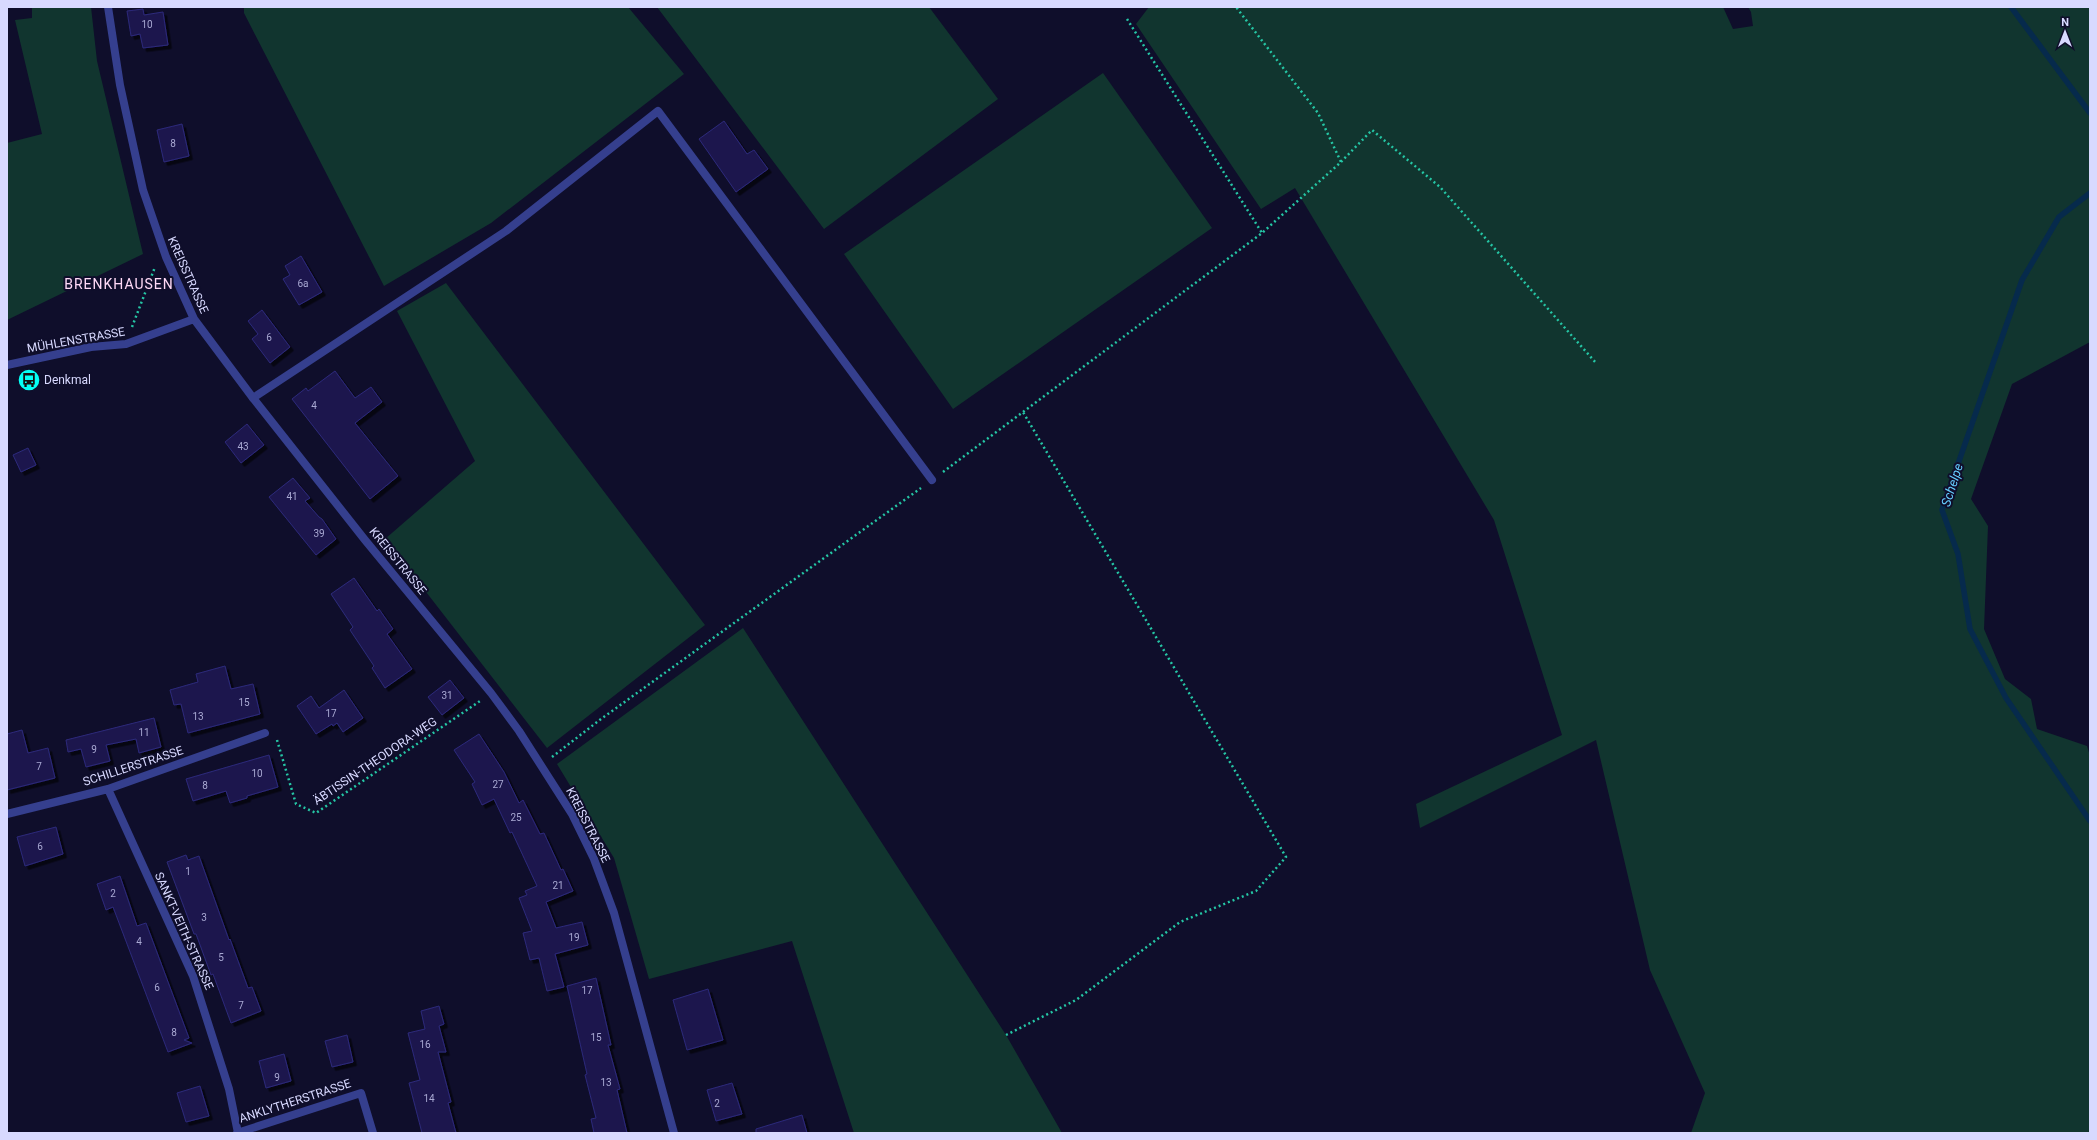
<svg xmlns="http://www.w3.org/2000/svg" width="2097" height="1140" viewBox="0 0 2097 1140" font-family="Roboto,sans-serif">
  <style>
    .green { fill: #11352f }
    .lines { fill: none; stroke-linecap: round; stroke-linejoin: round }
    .stream { stroke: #062a4c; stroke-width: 5.5 }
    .building { fill: #1c194e; stroke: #2d297b; filter: url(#shadow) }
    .path { stroke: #25c6a5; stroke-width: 2.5; stroke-dasharray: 2 3; stroke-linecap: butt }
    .service { stroke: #353f8e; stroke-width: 8 }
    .minor { stroke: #353f8e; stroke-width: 8 }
    .labels { text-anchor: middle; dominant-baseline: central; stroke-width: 4; stroke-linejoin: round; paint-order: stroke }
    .number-label { font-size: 10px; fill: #a9a9d3 }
    .street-label { font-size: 12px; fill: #d8d9ff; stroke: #0f0e2b }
    .poi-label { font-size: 12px; fill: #d8d9ff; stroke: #0f0e2b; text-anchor: start }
    .water-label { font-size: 13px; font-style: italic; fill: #66ceff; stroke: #0f0e2b }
    .quarter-label { font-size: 14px; letter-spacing: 1px; fill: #ffdaf7; stroke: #0f0e2b }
  </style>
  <defs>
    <filter id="shadow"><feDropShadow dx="3.5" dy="3.5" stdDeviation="0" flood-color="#0009"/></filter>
  </defs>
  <rect width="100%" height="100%" fill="#0f0e2b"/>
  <path class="green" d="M 32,7 L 91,7 L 97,61 L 143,254 L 7,320 L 7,143 L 42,134 L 15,20 L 32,18 Z
    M 244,7 L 628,7 L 684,74 L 491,223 L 384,286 L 244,13 Z
    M 657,7 L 929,7 L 998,99 L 824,229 Z
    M 1149,7 L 1723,7 L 1733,29 L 1753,26 L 1751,12 L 1748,7 L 2090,7 L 2090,342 L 2012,384 L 1971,499 L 1988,526 L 1984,629 L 2005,679 L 2031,699 L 2037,729 L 2087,746 L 2090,756 L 2090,1133 L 1691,1133 L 1705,1093 L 1650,970 L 1596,740 L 1420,828 L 1416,804 L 1562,735 L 1494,520 L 1295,188 L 1261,209 L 1136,24 Z
    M 1103,73 L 1212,228 L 953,409 L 844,254 Z
    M 446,283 L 705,625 L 547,748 L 385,539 L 475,461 L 397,311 Z
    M 743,628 L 1006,1035 L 1062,1133 L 854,1133 L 792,941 L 649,979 L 614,858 L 557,764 Z"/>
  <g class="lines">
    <path class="stream" d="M 2011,7 L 2090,113
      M 2090,193 L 2059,217 L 2022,280 L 1942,510 L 1958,554 L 1970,629 L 2006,698 L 2090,821"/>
  </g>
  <path class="building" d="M 143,9 L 144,15 L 163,12 L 168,45 L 143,48 L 140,34 L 131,36 L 127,11 Z
    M 724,121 L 747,154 L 754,150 L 768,169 L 736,192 L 699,139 Z
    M 182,124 L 189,156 L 164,162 L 157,130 Z
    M 301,256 L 322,292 L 299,305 L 283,279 L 290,275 L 285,266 Z
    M 262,310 L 290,347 L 270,363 L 252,339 L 258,334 L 248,321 Z
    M 335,371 L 355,398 L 371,387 L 382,402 L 355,423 L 398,476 L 370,499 L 292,399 L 306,388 L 308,391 Z
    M 247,424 L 264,445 L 241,463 L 225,442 Z
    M 28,448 L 36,465 L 21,472 L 13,455 Z
    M 293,478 L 310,498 L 305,501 L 319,517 L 322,519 L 336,539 L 316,555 L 269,497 Z
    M 354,578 L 377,611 L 379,609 L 393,629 L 387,634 L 412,669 L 385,688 L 372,668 L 374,666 L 350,630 L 353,627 L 331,594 Z
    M 225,666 L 231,689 L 253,684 L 260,714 L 188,733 L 181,704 L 174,705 L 170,690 L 198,682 L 196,674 Z
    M 450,680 L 464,698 L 442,715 L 428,697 Z
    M 344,690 L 363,718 L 343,732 L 337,723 L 333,726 L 332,724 L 316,734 L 297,706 L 311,696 L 319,708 Z
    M 154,718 L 161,747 L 139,753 L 136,739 L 106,745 L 110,761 L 86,767 L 81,749 L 68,752 L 66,740 Z
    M 22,730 L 28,753 L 48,748 L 55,778 L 7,790 L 7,734 Z
    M 479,734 L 504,772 L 519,803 L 523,800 L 540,834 L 544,833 L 561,870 L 563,869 L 573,891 L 546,902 L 556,928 L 582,922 L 588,945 L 555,954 L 564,987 L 547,991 L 539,958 L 530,960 L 523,933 L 532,931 L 519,898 L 527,895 L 525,891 L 537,886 L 512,832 L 510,833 L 494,799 L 482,805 L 472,784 L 475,782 L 454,750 Z
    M 269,755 L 278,787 L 247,796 L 247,798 L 230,803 L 226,791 L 193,801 L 186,779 Z
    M 56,827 L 63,854 L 25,866 L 17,837 Z
    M 186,855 L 188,860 L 199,856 L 229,940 L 230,939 L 248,988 L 252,987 L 261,1011 L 231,1023 L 213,974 L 211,975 L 196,934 L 194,934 L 167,862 Z
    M 120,876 L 137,926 L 146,923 L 189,1038 L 184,1040 L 192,1043 L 168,1052 L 113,907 L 106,910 L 97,884 Z
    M 596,978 L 611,1045 L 608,1045 L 620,1089 L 617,1090 L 627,1133 L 594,1133 L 591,1119 L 596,1118 L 585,1075 L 587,1074 L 567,986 Z
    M 708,989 L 723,1040 L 687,1050 L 673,1000 Z
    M 439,1006 L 444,1024 L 439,1026 L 446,1052 L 438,1052 L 451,1102 L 448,1103 L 456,1133 L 422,1133 L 409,1083 L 420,1080 L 408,1033 L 425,1029 L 421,1011 Z
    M 347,1035 L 353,1062 L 332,1067 L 325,1041 Z
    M 284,1054 L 291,1081 L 266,1088 L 259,1061 Z
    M 732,1083 L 742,1114 L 716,1121 L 707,1090 Z
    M 200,1086 L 209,1116 L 186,1122 L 177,1093 Z
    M 802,1115 L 807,1133 L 756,1133 L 756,1129 Z"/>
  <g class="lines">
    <path class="path" d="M 1127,19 L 1262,233
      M 1341,162 L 1372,130 L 1440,187 L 1596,363
      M 132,327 L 155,267
      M 943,472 L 1262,233 L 1341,162 L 1318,113 L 1236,7
      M 277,740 L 296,804 L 316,813 L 480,701
      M 552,757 L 601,719 L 921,488
      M 1006,1035 L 1076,1000 L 1180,922 L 1256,891 L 1286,857 L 1023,412"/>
    <path class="service" d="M 253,398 L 506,231 L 658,111 L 932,480"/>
    <path class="minor" d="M 108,7 L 120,85 L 143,190 L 166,257 L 194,319 L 253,398 L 365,540 L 491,693 L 519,731 L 572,814 L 594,859 L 614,913 L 674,1133
      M 7,365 L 91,347 L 126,344 L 194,319
      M 108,789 L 193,976 L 229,1089 L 238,1133
      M 7,814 L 108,789 L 265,733
      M 237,1133 L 361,1093 L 373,1133"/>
  </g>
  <defs>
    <g id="bus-disc" transform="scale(1.15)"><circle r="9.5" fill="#04fff4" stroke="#0f0e2b"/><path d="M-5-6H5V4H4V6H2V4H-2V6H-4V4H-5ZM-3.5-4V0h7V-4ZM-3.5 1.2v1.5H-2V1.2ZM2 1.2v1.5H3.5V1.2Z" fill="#111"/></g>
  </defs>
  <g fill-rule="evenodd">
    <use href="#bus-disc" x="29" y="380"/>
  </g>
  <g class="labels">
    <g class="number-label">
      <text x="147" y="24">10</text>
      <text x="173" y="143">8</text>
      <text x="303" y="283">6a</text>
      <text x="269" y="337">6</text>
      <text x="314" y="405">4</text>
      <text x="243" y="446">43</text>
      <text x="292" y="496">41</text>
      <text x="319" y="533">39</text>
      <text x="447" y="695">31</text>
      <text x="244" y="702">15</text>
      <text x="331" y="713">17</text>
      <text x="198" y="716">13</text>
      <text x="144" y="732">11</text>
      <text x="94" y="749">9</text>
      <text x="39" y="766">7</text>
      <text x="257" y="773">10</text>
      <text x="498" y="784">27</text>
      <text x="205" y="785">8</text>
      <text x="516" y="817">25</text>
      <text x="40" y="846">6</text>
      <text x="188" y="871">1</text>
      <text x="558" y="885">21</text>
      <text x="113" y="893">2</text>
      <text x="204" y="917">3</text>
      <text x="574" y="937">19</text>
      <text x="139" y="941">4</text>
      <text x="221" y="957">5</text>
      <text x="157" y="987">6</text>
      <text x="587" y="990">17</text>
      <text x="241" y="1005">7</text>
      <text x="174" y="1032">8</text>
      <text x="596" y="1037">15</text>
      <text x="425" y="1044">16</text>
      <text x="277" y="1077">9</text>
      <text x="606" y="1082">13</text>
      <text x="429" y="1098">14</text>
      <text x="717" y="1103">2</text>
    </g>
    <g class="street-label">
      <text transform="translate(188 275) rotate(66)">KREISSTRASSE</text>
      <text transform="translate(76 340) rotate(-10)">MÜHLENSTRASSE</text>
      <text transform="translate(398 561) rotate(51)">KREISSTRASSE</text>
      <text transform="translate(375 761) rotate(-34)">ÄBTISSIN-THEODORA-WEG</text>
      <text transform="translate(133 766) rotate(-18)">SCHILLERSTRASSE</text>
      <text transform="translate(588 825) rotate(63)">KREISSTRASSE</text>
      <text transform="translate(184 931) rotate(66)">SANKT-VEITH-STRASSE</text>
      <text transform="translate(295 1101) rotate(-18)">ANKLYTHERSTRASSE</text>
    </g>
    <g class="poi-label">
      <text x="44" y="380">Denkmal</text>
    </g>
    <g class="water-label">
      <text transform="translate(1952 485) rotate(-72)">Schelpe</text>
    </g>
    <g class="quarter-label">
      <text x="119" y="284">BRENKHAUSEN</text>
    </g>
  </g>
  <rect width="2097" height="1140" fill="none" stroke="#d8d9ff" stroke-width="16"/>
  <g transform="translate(2065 32)" stroke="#0f0e2b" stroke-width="3" paint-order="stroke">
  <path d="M0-3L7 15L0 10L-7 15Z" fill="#d8d9ff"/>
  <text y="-6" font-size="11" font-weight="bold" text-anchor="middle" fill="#d8d9ff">N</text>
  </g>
</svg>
